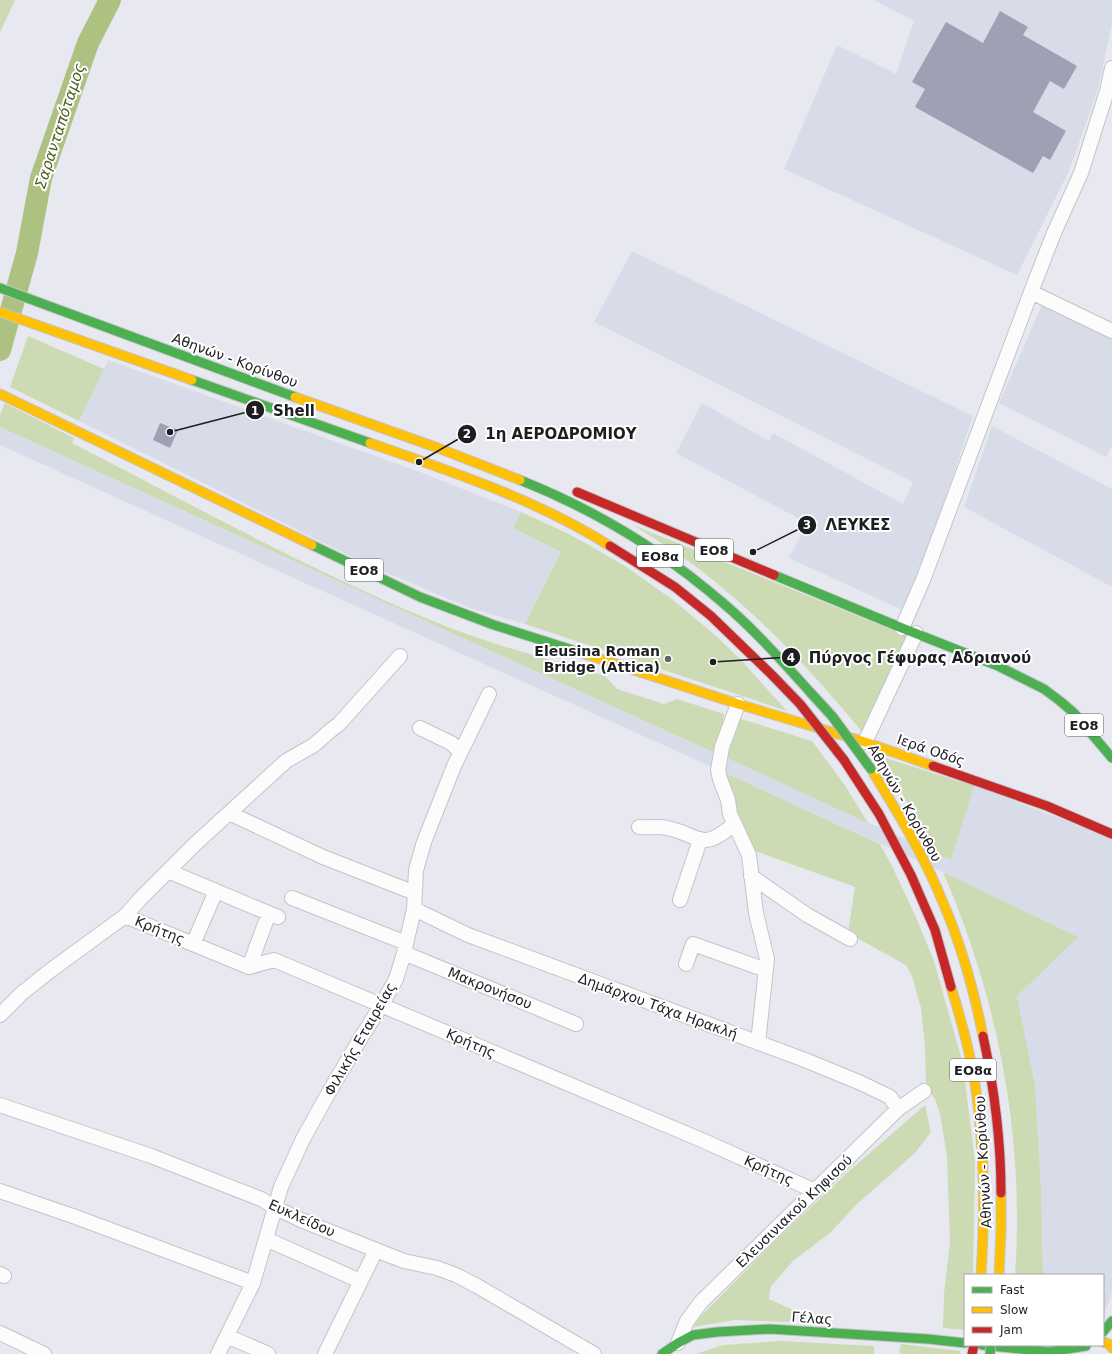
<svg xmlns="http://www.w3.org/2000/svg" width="1112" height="1354" viewBox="0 0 1112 1354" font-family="'DejaVu Sans',sans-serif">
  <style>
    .built { fill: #d7dce8 }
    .green { fill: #ccdbb3 }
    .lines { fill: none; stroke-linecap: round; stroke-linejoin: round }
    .river { stroke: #adc181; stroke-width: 22 }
    .building { fill: #9da1b3 }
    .street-casing { stroke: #c3c4c9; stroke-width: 16 }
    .fast-casing { stroke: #c3c4c9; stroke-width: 11 }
    .slow-casing { stroke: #c3c4c9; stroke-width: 11 }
    .jam-casing { stroke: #c3c4c9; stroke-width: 11 }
    .street { stroke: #fcfcfd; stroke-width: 14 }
    .fast { stroke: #4caf50; stroke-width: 9 }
    .slow { stroke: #ffc107; stroke-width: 9 }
    .jam { stroke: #c62828; stroke-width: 9 }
    .fast-bridge-casing { stroke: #b3b6c1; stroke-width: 11; stroke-linecap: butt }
    .jam-bridge-casing { stroke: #b3b6c1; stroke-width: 11; stroke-linecap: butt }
    .fast-bridge { stroke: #4caf50; stroke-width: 9 }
    .jam-bridge { stroke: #c62828; stroke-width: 9 }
    .poi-dot { fill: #64656a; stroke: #fff; stroke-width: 1.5 }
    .labels { text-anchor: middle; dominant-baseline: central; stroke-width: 4; stroke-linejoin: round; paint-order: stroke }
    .shield { fill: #fff; stroke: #616264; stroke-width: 1 }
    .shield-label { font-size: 13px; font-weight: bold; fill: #1d1e22 }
    .street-label { font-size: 14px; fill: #1d1e22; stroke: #fff }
    .poi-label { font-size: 14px; font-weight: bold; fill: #1d1e22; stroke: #fff; text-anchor: end }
    .water-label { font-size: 15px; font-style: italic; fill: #4d5f1d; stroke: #fff }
    .leader { fill: none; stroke: #1d1e22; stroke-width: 1.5 }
    .callout-dot { fill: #1d1e22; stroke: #fff; stroke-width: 1.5 }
    .mark-label { font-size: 12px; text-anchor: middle; font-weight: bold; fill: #fff }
    .callout-label { font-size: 15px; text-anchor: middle; font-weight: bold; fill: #1d1e22; stroke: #fff; stroke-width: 4; stroke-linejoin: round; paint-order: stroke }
  </style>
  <rect width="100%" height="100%" fill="#e8e9f0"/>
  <path class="built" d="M 874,0 L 1112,0 L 1112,24 L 1098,89 L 1069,171 L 1017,275 L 784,169 L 837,45 L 896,74 L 914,21 Z
    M 632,251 L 973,416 L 937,523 L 902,610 L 789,558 L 807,523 L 676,453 L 702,403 L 769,441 L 773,433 L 903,504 L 913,482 L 594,322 Z
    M 1042,305 L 1112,336 L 1112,446 L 1106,457 L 999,403 Z
    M 108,360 L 420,472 L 521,512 L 513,528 L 561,552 L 525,624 L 470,608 L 368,565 L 79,421 Z
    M 992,426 L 1112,489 L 1112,587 L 964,507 Z
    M 0,427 L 715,753 L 714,768 L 0,445 Z
    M 723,756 L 951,860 L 974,786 L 1112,838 L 1112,1289 L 1110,1300 L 1103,1315 L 1103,1275 L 1043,1275 L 1041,1187 L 1035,1086 L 1017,996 L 1077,937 L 943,872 L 718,770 Z"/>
  <path class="green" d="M 0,0 L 15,0 L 0,32 Z
    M 28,336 L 104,369 L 79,421 L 10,387 Z
    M 5,403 L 74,438 L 72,443 C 191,504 309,570 433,621 C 488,644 548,659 605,676 L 617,689 L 664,704 L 677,699 L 724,714 L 723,724 L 715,753 L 0,427 L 0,415 Z
    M 521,512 L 571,535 L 625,566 L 673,600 L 715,635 L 742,661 L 787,711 L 525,624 L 561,552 L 513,528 Z
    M 633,525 L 905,635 L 906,648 L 862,732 C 813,672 760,616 699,569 C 678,553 655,539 633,525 Z
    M 738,718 L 812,741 L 844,784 L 868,823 L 723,756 Z
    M 879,756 L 974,786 L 951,860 L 933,852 L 893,776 Z
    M 723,772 L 880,844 L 892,866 L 915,915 L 934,961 L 963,1064 L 975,1162 L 973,1275 L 965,1275 L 965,1330 L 943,1328 L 944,1294 L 950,1242 L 947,1157 L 940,1113 L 935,1099 L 926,1086 L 925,1047 L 921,1008 L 912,976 L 906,965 L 848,933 L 855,887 L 752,850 L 734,809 Z
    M 943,872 L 1078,937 L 1017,996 L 1035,1086 L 1041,1187 L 1043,1275 L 1015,1275 C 1025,1137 998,999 943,872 Z
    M 925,1105 L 931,1132 L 915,1153 L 857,1204 L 830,1233 L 793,1261 L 771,1286 L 769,1299 L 793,1310 L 789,1322 L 735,1320 L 693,1327 L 701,1316 L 773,1243 L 848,1172 Z
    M 781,1341 L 874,1346 L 874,1354 L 696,1354 L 723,1345 Z
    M 901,1344 L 960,1351 L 960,1354 L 904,1354 L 899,1353 Z"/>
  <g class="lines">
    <path class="river" d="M 0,350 L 27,253 L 41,178 L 88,43 L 110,0"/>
  </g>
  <path class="building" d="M 1000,11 L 1028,27 L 1023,35 L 1077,66 L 1064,89 L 1050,81 L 1033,112 L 1066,131 L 1050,160 L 1043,156 L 1033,173 L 915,107 L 925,89 L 912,82 L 946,22 L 983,43 Z
    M 160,423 L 178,430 L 170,448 L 153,440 Z"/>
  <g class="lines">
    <g class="street-casing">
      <path id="street" d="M 1031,292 L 1112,331
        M 902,628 L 923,580 L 1031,292 L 1054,233 L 1081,173 L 1107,91 L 1112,68
        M 738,704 L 722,747 L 718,770 L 720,779 L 728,800 L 730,814 L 749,855 L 756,913 L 767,959 L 758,1043
        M 420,728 L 451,743 L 461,752
        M 865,742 L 916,633
        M 229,813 L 323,857 L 415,893
        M 639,827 C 648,828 658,826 667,828 C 701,835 701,853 734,824
        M 168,871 L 278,917
        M 751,876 L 807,915 L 850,939
        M 292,898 L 406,943
        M 680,900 L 700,840
        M 414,909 L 468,935 L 805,1060 L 861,1083 L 890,1097 L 898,1109
        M 125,916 L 249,967 L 274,960 L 704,1141 L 815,1191
        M 193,944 L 216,891
        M 404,953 L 576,1024
        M 686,964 L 693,944 L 766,970
        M 249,967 L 269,913
        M 0,1015 L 22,993 L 51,970 L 125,916 L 141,898 L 195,844 L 274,772 L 286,761 L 314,745 L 331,730 L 339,724 L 400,656
        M 0,1105 L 151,1156 L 261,1199 L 276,1208 L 301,1220 L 381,1252 L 404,1261 L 437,1268 L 456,1275 L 477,1286 L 594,1354
        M 0,1191 L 73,1216 L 253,1283
        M 266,1239 L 360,1281
        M 0,1274 L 4,1276
        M 0,1333 L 44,1354
        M 227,1336 L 268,1354
        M 678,1343 L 687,1321 L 701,1302 L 898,1109 L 924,1091
        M 218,1354 L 253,1283 L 281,1187 L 303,1139 L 329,1092 L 362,1036 L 381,1006 L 396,979 L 404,953 L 414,909 L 416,870 L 424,842 L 454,766 L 489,694
        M 325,1354 L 376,1250"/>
    </g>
    <g class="fast-casing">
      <path id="fast" d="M 0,288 L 295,397
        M 192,380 L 370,443
        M 520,480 C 593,509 664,552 723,603 C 755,630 782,661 810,692
        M 312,545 L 420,597 L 494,625 L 579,652
        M 774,575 L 902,628
        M 902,628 L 998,666 L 1044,689 L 1060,701 L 1074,713 L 1112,758
        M 1103,1332 L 1112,1321
        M 982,1345 L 1049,1352 L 1086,1346
        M 662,1354 L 678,1343 L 693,1335 L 717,1332 L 770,1329 L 928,1339 L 965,1343"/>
    </g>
    <g class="slow-casing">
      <path id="slow" d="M 0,312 L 192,380
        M 0,394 L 312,545
        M 295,397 L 438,448 L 520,480
        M 370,443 C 452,472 536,499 610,546
        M 579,652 L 738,704
        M 738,704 L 865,742 L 933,766
        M 871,769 C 898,813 925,857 944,905 C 962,947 974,991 983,1036
        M 951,987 C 961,1019 970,1051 975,1084 C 985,1147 985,1212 981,1275
        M 999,1275 L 1001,1230 L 1001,1193
        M 1103,1342 L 1109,1344 L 1112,1348"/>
    </g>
    <g class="jam-casing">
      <path id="jam" d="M 577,492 L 774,575
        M 610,546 L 675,587 L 711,616 L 773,676
        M 844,760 L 879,814 L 911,875 L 935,930 L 951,987
        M 933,766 L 1047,806 L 1112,834
        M 983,1036 C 994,1087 1001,1140 1001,1193
        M 972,1354 L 974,1345"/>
    </g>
    <use href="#street" class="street"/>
    <use href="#fast" class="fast"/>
    <use href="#slow" class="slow"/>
    <use href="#jam" class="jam"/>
    <g class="fast-bridge-casing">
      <path id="fast-bridge" d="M 810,692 L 832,716 L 871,769
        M 990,1354 L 991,1345"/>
    </g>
    <g class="jam-bridge-casing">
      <path id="jam-bridge" d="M 773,676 L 800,704 L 844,760"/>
    </g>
    <use href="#fast-bridge" class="fast-bridge"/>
    <use href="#jam-bridge" class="jam-bridge"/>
  </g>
  <circle class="poi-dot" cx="668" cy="659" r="4"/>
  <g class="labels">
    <g class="shield">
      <rect x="695" y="539" width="38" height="22" rx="3"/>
      <rect x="637" y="545" width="46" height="22" rx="3"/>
      <rect x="345" y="559" width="38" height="22" rx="3"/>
      <rect x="1065" y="714" width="38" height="22" rx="3"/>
      <rect x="950" y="1059" width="46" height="22" rx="3"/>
    </g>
    <g class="shield-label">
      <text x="714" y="550">ΕΟ8</text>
      <text x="660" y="556">ΕΟ8α</text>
      <text x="364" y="570">ΕΟ8</text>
      <text x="1084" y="725">ΕΟ8</text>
      <text x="973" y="1070">ΕΟ8α</text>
    </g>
    <g class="street-label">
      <text transform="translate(235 360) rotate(20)">Αθηνών - Κορίνθου</text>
      <text transform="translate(931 750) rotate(19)">Ιερά Οδός</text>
      <text transform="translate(905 803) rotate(60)">Αθηνών - Κορίνθου</text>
      <text transform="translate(160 930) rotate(22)">Κρήτης</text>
      <text transform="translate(490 988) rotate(22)">Μακρονήσου</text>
      <text transform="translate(658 1006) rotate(20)">Δημάρχου Τάχα Ηρακλή</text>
      <text transform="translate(360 1039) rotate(-60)">Φιλικής Εταιρείας</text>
      <text transform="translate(471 1043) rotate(23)">Κρήτης</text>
      <text transform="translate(983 1162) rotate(-93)">Αθηνών - Κορίνθου</text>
      <text transform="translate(769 1170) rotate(24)">Κρήτης</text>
      <text transform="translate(794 1211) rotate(-44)">Ελευσινιακού Κηφισού</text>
      <text transform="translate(302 1218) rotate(24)">Ευκλείδου</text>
      <text transform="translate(812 1318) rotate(4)">Γέλας</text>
    </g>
    <g class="poi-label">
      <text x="660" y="651">Eleusina Roman<tspan x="660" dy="16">Bridge (Attica)</tspan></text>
    </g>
    <g class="water-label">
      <text transform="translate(60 126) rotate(-72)">Σαρανταπόταμος</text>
    </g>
  </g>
  <path class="leader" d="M170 432L255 410M419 462L467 434M753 552L807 525M713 662L791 657"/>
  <g class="callout-dot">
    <circle cx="170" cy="432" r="4"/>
    <circle cx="419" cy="462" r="4"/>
    <circle cx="753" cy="552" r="4"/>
    <circle cx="713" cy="662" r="4"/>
    <circle cx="255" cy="410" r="10"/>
    <circle cx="467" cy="434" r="10"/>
    <circle cx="807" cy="525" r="10"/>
    <circle cx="791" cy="657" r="10"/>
  </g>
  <g class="mark-label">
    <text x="255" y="415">1</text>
    <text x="467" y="438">2</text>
    <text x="807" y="529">3</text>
    <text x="791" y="662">4</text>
  </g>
  <g class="callout-label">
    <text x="294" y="416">Shell</text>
    <text x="561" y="439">1η ΑΕΡΟΔΡΟΜΙΟΥ</text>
    <text x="858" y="530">ΛΕΥΚΕΣ</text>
    <text x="920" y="663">Πύργος Γέφυρας Αδριανού</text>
  </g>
  <rect x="964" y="1274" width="140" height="72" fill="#ffffff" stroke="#a5a5a7"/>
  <rect x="972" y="1287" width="20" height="6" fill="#4caf50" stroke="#a5a5a7"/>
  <text x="1000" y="1294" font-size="12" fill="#1d1e22">Fast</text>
  <rect x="972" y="1307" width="20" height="6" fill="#ffc107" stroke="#a5a5a7"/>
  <text x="1000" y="1314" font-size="12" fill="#1d1e22">Slow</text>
  <rect x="972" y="1327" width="20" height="6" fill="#c62828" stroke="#a5a5a7"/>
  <text x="1000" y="1334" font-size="12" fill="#1d1e22">Jam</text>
</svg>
